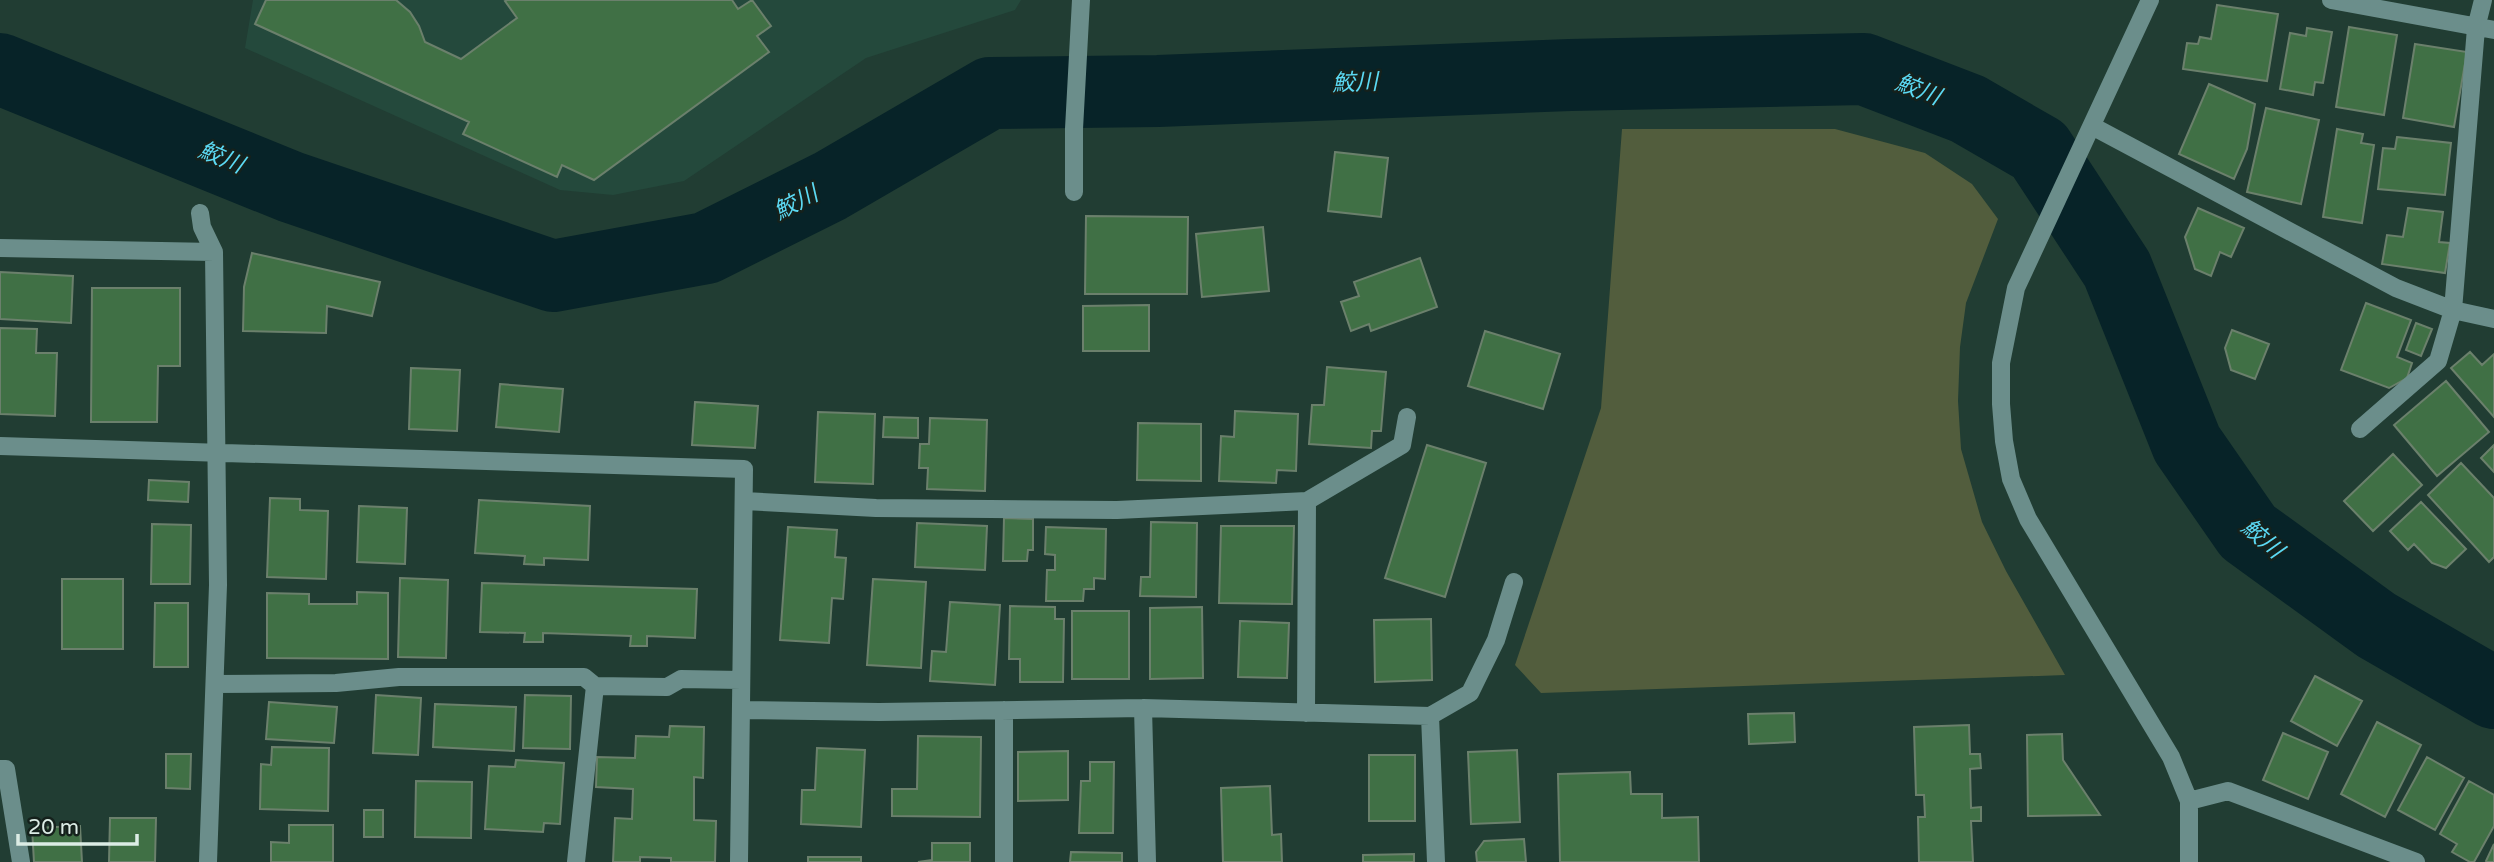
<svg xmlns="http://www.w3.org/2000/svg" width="2494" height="862" viewBox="0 0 2494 862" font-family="'Varela Round','Noto Sans JP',sans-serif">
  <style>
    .built { fill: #24493c }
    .green { fill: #525d3d }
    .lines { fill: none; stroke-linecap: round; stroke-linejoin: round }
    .river { stroke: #072328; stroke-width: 72 }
    .building { fill: #407045; stroke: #6b806c; stroke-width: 2 }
    .minor { stroke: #6b8e8b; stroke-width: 18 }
    .labels { text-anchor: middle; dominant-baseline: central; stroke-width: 5; stroke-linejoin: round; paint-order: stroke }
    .water-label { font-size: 23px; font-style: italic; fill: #5bd9f3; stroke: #15211c }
  </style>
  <rect width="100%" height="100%" fill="#213d33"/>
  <path class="built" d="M 253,0 L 1021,0 L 1015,10 L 866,58 L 684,181 L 613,195 L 560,190 L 245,48 Z"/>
  <path class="green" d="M 1622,129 L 1835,129 L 1925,153 L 1972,184 L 1998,219 L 1966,303 L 1960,347 L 1958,401 L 1961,449 L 1982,522 L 2006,571 L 2065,675 L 1541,693 L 1515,665 L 1601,408 Z"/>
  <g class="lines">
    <path class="river" d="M 0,69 L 291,187 L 553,276 L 706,248 L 830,186 L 990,93 L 1158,91 L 1570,75 L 1864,69 L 1968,109 L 2039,150 L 2117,269 L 2187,444 L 2248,532 L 2376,625 L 2494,693"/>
  </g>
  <path class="building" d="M 266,0 L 396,0 L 410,12 L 419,26 L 425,42 L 461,59 L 517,18 L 505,1 L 507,0 L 732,0 L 738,9 L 752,0 L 771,26 L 757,36 L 769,52 L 594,180 L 562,165 L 557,177 L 463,134 L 469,122 L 255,24 Z
    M 2217,5 L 2278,14 L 2267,81 L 2183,69 L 2187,43 L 2198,44 L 2200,37 L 2211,39 Z
    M 2349,27 L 2397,35 L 2384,115 L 2336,107 Z
    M 2307,28 L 2332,32 L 2323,83 L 2315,82 L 2313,95 L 2280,89 L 2290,33 L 2306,36 Z
    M 2415,44 L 2467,52 L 2454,127 L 2403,118 Z
    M 2209,84 L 2255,104 L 2247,149 L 2234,179 L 2179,154 Z
    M 2266,108 L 2319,120 L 2301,204 L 2247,192 Z
    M 2337,129 L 2363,134 L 2361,143 L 2374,145 L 2362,223 L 2323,217 Z
    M 2397,137 L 2451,143 L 2445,195 L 2378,189 L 2383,148 L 2395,149 Z
    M 1335,152 L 1388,158 L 1381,217 L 1328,211 Z
    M 2198,208 L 2244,228 L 2231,257 L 2220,252 L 2211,276 L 2195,269 L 2185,237 Z
    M 2408,208 L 2443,212 L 2439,242 L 2450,243 L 2445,273 L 2382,264 L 2387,235 L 2403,237 Z
    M 1086,216 L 1188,217 L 1187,294 L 1085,294 Z
    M 1263,227 L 1269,291 L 1202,297 L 1196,234 Z
    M 252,253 L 380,282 L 372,316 L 327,306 L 326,333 L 243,331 L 244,287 Z
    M 1420,258 L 1437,307 L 1371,331 L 1369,324 L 1351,331 L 1341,302 L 1359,296 L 1354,282 Z
    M 0,272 L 73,276 L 71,323 L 0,319 Z
    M 92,288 L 180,288 L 180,366 L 158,366 L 157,422 L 91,422 Z
    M 2366,303 L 2411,320 L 2397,357 L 2412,363 L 2407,378 L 2389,388 L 2341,370 Z
    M 1149,305 L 1149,351 L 1083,351 L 1083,306 Z
    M 2416,323 L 2432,329 L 2421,356 L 2406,350 Z
    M 0,328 L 37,329 L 36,353 L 57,353 L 55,416 L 0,414 Z
    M 2232,330 L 2269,344 L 2255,379 L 2231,370 L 2225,348 Z
    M 1485,331 L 1560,354 L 1543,409 L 1468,386 Z
    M 2470,352 L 2482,365 L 2494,354 L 2494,417 L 2451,368 Z
    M 1327,367 L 1386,372 L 1381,431 L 1372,431 L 1371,448 L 1309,444 L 1312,405 L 1324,405 Z
    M 411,368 L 460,370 L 457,431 L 409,429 Z
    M 2446,381 L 2489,432 L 2437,476 L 2394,425 Z
    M 500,384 L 563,389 L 559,432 L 496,427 Z
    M 695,402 L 758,406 L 755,448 L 692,445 Z
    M 1235,411 L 1298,414 L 1296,471 L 1277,470 L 1276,483 L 1219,481 L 1221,436 L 1234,437 Z
    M 818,412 L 875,414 L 873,484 L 815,482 Z
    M 884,417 L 918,418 L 918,438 L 883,437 Z
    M 930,418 L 987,420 L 985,491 L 927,489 L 928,468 L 919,468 L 920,444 L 929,444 Z
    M 1138,423 L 1201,424 L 1201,481 L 1137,480 Z
    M 1427,445 L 1486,463 L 1445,597 L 1385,578 Z
    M 2494,445 L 2494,472 L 2481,458 Z
    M 2393,454 L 2422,485 L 2373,531 L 2344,501 Z
    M 2461,463 L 2494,498 L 2494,557 L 2489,562 L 2428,495 Z
    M 149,480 L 189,482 L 188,502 L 148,500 Z
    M 270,498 L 300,499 L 300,510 L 328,511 L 326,579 L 267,577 Z
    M 479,500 L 590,506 L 588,560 L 544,558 L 544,565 L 524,564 L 525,556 L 475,553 Z
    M 2421,502 L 2466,549 L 2446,568 L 2432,563 L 2414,544 L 2408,550 L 2390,531 Z
    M 359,506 L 407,508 L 405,564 L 357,562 Z
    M 1004,518 L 1033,519 L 1033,550 L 1028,550 L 1027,561 L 1003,561 Z
    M 1151,522 L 1197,523 L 1196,597 L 1140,596 L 1141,577 L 1150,577 Z
    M 917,523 L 987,526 L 985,570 L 915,567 Z
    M 152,524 L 191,525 L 190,584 L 151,584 Z
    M 1221,526 L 1294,526 L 1292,604 L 1219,603 Z
    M 788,527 L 837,530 L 835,557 L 846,558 L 843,599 L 832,598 L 829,643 L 780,640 Z
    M 1046,527 L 1106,529 L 1105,579 L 1094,578 L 1094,589 L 1084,589 L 1083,601 L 1046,601 L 1047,570 L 1055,570 L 1055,555 L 1045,554 Z
    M 400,578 L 448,580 L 446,658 L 398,657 Z
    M 62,579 L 123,579 L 123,649 L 62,649 Z
    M 873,579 L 926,582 L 921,668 L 867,665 Z
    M 482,583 L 697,589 L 695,638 L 647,636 L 647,646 L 630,646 L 631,636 L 543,633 L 543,642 L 524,642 L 525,633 L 480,632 Z
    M 357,592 L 388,593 L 388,659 L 267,658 L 267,593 L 309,594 L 309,604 L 357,604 Z
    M 950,602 L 1000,605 L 995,685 L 930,681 L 932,651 L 946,652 Z
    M 155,603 L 188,603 L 188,667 L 154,667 Z
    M 1010,606 L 1055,607 L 1055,619 L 1064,619 L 1063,682 L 1020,682 L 1020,659 L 1009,659 Z
    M 1202,607 L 1203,678 L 1150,679 L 1150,608 Z
    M 1072,611 L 1129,611 L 1129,679 L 1072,679 Z
    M 1431,619 L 1432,680 L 1375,682 L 1374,620 Z
    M 1240,621 L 1289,623 L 1287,678 L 1238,677 Z
    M 2315,676 L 2362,701 L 2337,746 L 2291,721 Z
    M 376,695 L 421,698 L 418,755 L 373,753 Z
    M 525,695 L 571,696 L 570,749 L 523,748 Z
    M 269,702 L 337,707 L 334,743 L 266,739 Z
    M 435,704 L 516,707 L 514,751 L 433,747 Z
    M 1794,713 L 1795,742 L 1749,744 L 1748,714 Z
    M 2377,722 L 2421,745 L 2385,817 L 2341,794 Z
    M 1969,725 L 1970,754 L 1980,754 L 1981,768 L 1970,769 L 1971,808 L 1981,807 L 1981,821 L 1971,821 L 1973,862 L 1919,862 L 1918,817 L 1925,817 L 1924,795 L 1916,795 L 1914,727 Z
    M 670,726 L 704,727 L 703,778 L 694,777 L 694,820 L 716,821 L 715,862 L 671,862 L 671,858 L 640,857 L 640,862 L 613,862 L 615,818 L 632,819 L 633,789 L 596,787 L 597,757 L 635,758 L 636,736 L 669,737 Z
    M 2283,733 L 2328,752 L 2308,799 L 2263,780 Z
    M 2062,734 L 2063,760 L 2100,815 L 2028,816 L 2027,735 Z
    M 918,736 L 981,737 L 980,817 L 892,816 L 892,789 L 917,789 Z
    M 272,747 L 329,748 L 328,811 L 260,809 L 261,764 L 271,765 Z
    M 817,748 L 865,750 L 861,827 L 801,824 L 802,790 L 815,790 Z
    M 1517,750 L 1520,822 L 1471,824 L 1468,752 Z
    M 1068,751 L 1068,800 L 1018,801 L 1018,752 Z
    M 166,754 L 191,754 L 190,789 L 166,788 Z
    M 1369,755 L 1415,755 L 1415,821 L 1369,821 Z
    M 2427,757 L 2464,778 L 2435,830 L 2398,810 Z
    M 516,760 L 564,763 L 560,824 L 544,823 L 543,832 L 485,829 L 489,766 L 515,767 Z
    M 1090,762 L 1114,762 L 1113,833 L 1079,833 L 1081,781 L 1090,781 Z
    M 1630,772 L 1631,794 L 1662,794 L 1662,818 L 1698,817 L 1699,862 L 1560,862 L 1558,774 Z
    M 416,781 L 472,782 L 471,838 L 415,837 Z
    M 2469,781 L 2494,795 L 2494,826 L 2474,862 L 2470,862 L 2452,852 L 2457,844 L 2440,834 Z
    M 1270,786 L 1272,835 L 1281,834 L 1282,862 L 1223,862 L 1221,788 Z
    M 364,810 L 383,810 L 383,837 L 364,837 Z
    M 110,818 L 156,818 L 155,862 L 109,862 Z
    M 289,825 L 333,825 L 333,862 L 271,862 L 271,842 L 289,843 Z
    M 80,826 L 82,862 L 34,862 L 32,828 Z
    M 1524,839 L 1526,862 L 1477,862 L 1476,852 L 1484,841 Z
    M 932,843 L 970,843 L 970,862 L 918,862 L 932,860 Z
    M 2494,844 L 2494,862 L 2487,862 L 2486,861 Z
    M 1071,852 L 1122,853 L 1122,862 L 1070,862 Z
    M 1414,854 L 1414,862 L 1363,862 L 1363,855 Z
    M 808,857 L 861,857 L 861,862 L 808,862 Z"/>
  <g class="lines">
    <path class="minor" d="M 2150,0 L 2016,288 L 2001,363 L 2001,404 L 2004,441 L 2011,479 L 2028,519 L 2171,757 L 2189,801 L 2189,862
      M 2331,0 L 2494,30
      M 2092,126 L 2396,288 L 2453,310 L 2494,319
      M 1074,192 L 1074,129 L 1081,0
      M 200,213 L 202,227 L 214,252 L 218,585 L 208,862
      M 0,248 L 214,252
      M 2360,429 L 2438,361 L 2453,310 L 2476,28 L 2483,0
      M 0,446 L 744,469 L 739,862
      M 744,501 L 876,508 L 1117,510 L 1307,501 L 1402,445 L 1407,417
      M 216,684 L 336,683 L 399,677 L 584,677 L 595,686 L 667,687 L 681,679 L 741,680
      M 1143,708 L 1147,862
      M 741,710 L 879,712 L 1143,708 L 1430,716 L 1470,693 L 1496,640 L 1514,582
      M 1306,713 L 1307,501
      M 1430,716 L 1436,862
      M 0,769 L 6,769 L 21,862
      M 2189,801 L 2228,791 L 2416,862
      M 576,862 L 595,686
      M 1004,862 L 1004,710"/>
  </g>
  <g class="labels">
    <g class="water-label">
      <text transform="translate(1355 83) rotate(-2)">鮫川</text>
      <text transform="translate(1918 90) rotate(21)">鮫川</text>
      <text transform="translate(221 158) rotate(22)">鮫川</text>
      <text transform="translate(796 203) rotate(-27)">鮫川</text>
      <text transform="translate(2262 539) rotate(41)">鮫川</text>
    </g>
  </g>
  <path d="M18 834v10h119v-10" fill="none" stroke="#dcece5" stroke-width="3.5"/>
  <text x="28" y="834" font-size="21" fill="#dcece5" stroke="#15211c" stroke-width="5" paint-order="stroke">20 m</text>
</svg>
